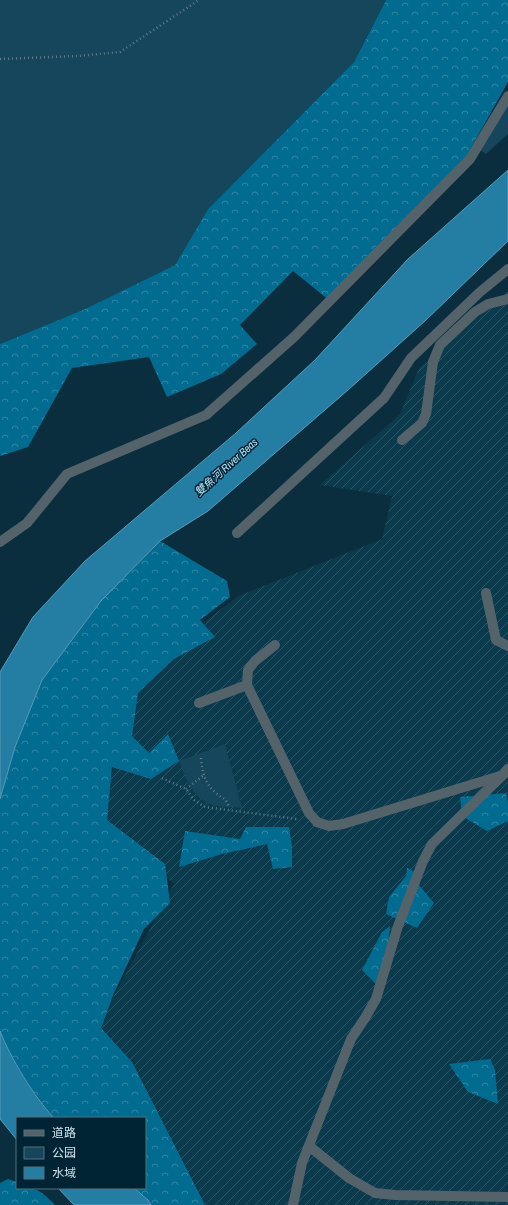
<svg xmlns="http://www.w3.org/2000/svg" width="508" height="1205" viewBox="0 0 508 1205" font-family="'Archivo Narrow','Noto Sans SC',sans-serif">
  <style>
    .industrial { fill: url(#industrial-furrows) }
    .green { fill: #15465c }
    .forest { fill: url(#forest-crowns) }
    .water { fill: #247ea3; stroke: #589cba }
    .lines { fill: none; stroke-linecap: round; stroke-linejoin: round }
    .path { stroke: #617e8b; stroke-width: 2.5; stroke-dasharray: 1 3; stroke-linecap: butt }
    .service { stroke: #54636a; stroke-width: 10 }
    .minor { stroke: #54636a; stroke-width: 10 }
    .labels { text-anchor: middle; dominant-baseline: central; stroke-width: 3; stroke-linejoin: round; paint-order: stroke }
    .water-label { font-size: 11px; font-style: italic; fill: #b9e2f7; stroke: #002433 }
  </style>
  <defs>
    <pattern id="industrial-furrows" width="10" height="10" patternUnits="userSpaceOnUse"><rect width="10" height="10" fill="#0b3a4d"/><path d="M-1 1l2-2M0 10L10 0M9 11l2-2" fill="none" stroke="#2e5667"/></pattern>
    <pattern id="forest-crowns" width="20" height="18" patternUnits="userSpaceOnUse"><rect width="20" height="18" fill="#016b90"/><path d="M2 6a3 3 0 1 1 6 0M12 15a3 3 0 1 1 6 0" fill="none" stroke="#3187a5"/></pattern>
  </defs>
  <rect width="100%" height="100%" fill="#0a2e3d"/>
  <path class="industrial" d="M 508,291 L 508,1205 L 197,1205 L 145,1157 L 145,1118 L 85,1050 L 174,884 L 99,823 L 139,673 L 238,596 L 382,539 L 392,496 L 320,485 L 400,414 L 419,368 Z"/>
  <path class="green" d="M 0,0 L 386,0 L 354,62 L 208,209 L 175,265 L 85,309 L 0,344 Z
    M 508,103 L 508,134 L 486,154 L 479,149 Z
    M 225,744 L 242,808 C 234,807 225,808 217,806 C 195,803 186,779 179,761 Z"/>
  <path class="forest" d="M 386,0 L 508,0 L 508,82 L 466,157 L 330,301 L 293,271 L 240,325 L 257,344 L 221,374 L 167,397 L 149,357 L 72,368 L 28,447 L 0,456 L 0,344 L 85,309 L 175,265 L 208,209 L 354,62 Z
    M 160,541 L 227,581 L 230,597 L 200,620 L 215,637 L 174,659 L 138,693 L 132,736 L 149,753 L 168,734 L 179,761 L 151,779 L 112,767 L 107,820 L 165,864 L 170,903 L 144,929 L 114,993 L 101,1028 L 132,1062 L 205,1205 L 151,1205 L 148,1200 L 134,1188 L 145,1188 L 145,1118 L 54,1118 C 34,1097 10,1057 0,1031 L 0,799 L 15,747 L 42,680 L 101,601 Z
    M 506,793 L 508,802 L 508,821 L 487,831 L 462,816 L 460,797 Z
    M 246,827 L 289,827 L 292,846 L 292,867 L 273,869 L 267,844 L 222,854 L 179,867 L 185,831 L 240,839 Z
    M 407,868 L 415,872 L 419,885 L 434,903 L 417,928 L 386,914 L 389,897 L 406,876 Z
    M 390,926 L 388,950 L 376,984 L 362,970 L 382,932 Z
    M 490,1059 L 495,1070 L 498,1104 L 468,1092 L 449,1064 Z
    M 8,1179 L 17,1182 L 17,1188 C 39,1188 40,1190 55,1205 L 0,1205 L 0,1183 Z"/>
  <path class="water" d="M 508,170 L 508,241 L 426,320 L 348,390 L 208,511 L 160,541 L 101,601 L 42,680 L 15,747 L 0,799 L 0,672 L 33,617 L 85,561 L 236,433 L 315,360 L 408,259 Z
    M 0,1031 C 10,1057 34,1097 54,1118 L 17,1118 L 17,1140 L 0,1119 Z
    M 58,1188 L 134,1188 L 148,1200 L 151,1205 L 74,1205 Z"/>
  <g class="lines">
    <path class="path" d="M 0,59 L 77,56 L 120,52 L 199,0
      M 201,758 C 202,772 205,784 216,793 C 223,799 226,798 229,807
      M 162,778 L 186,789 L 194,800 L 205,807 L 297,819
      M 186,789 L 204,775"/>
    <path class="service" d="M 402,440 L 422,423 L 426,414 L 433,362 L 440,345 L 475,312 L 488,304 L 508,299
      M 237,533 L 384,398 L 411,358 L 480,292 L 508,269
      M 486,593 L 496,640 L 508,646
      M 275,645 L 255,661 L 248,670 L 247,685 L 309,813 L 317,822
      M 199,703 L 247,685
      M 309,1146 L 349,1178 L 375,1193 L 395,1195 L 508,1197"/>
    <path class="minor" d="M 0,542 L 27,523 L 67,474 L 206,415 L 294,337 L 470,159 L 508,96
      M 317,822 L 329,826 L 343,824 L 500,776
      M 293,1205 L 302,1163 L 351,1039 L 365,1018 L 376,999 L 397,929 L 423,861 L 432,844 L 503,775 L 508,769"/>
  </g>
  <g class="labels">
    <g class="water-label">
      <text transform="translate(226 467) rotate(-42)">雙魚河 River Beas</text>
    </g>
  </g>
  <rect x="16" y="1117" width="130" height="72" fill="#002433" stroke="#54707e"/>
  <rect x="24" y="1130" width="20" height="6" fill="#54636a" stroke="#54707e"/>
  <text x="52" y="1137" font-size="12" fill="#d1e3ee">道路</text>
  <rect x="24" y="1147" width="20" height="12" fill="#15465c" stroke="#54707e"/>
  <text x="52" y="1157" font-size="12" fill="#d1e3ee">公园</text>
  <rect x="24" y="1167" width="20" height="12" fill="#247ea3" stroke="#54707e"/>
  <text x="52" y="1177" font-size="12" fill="#d1e3ee">水域</text>
</svg>
